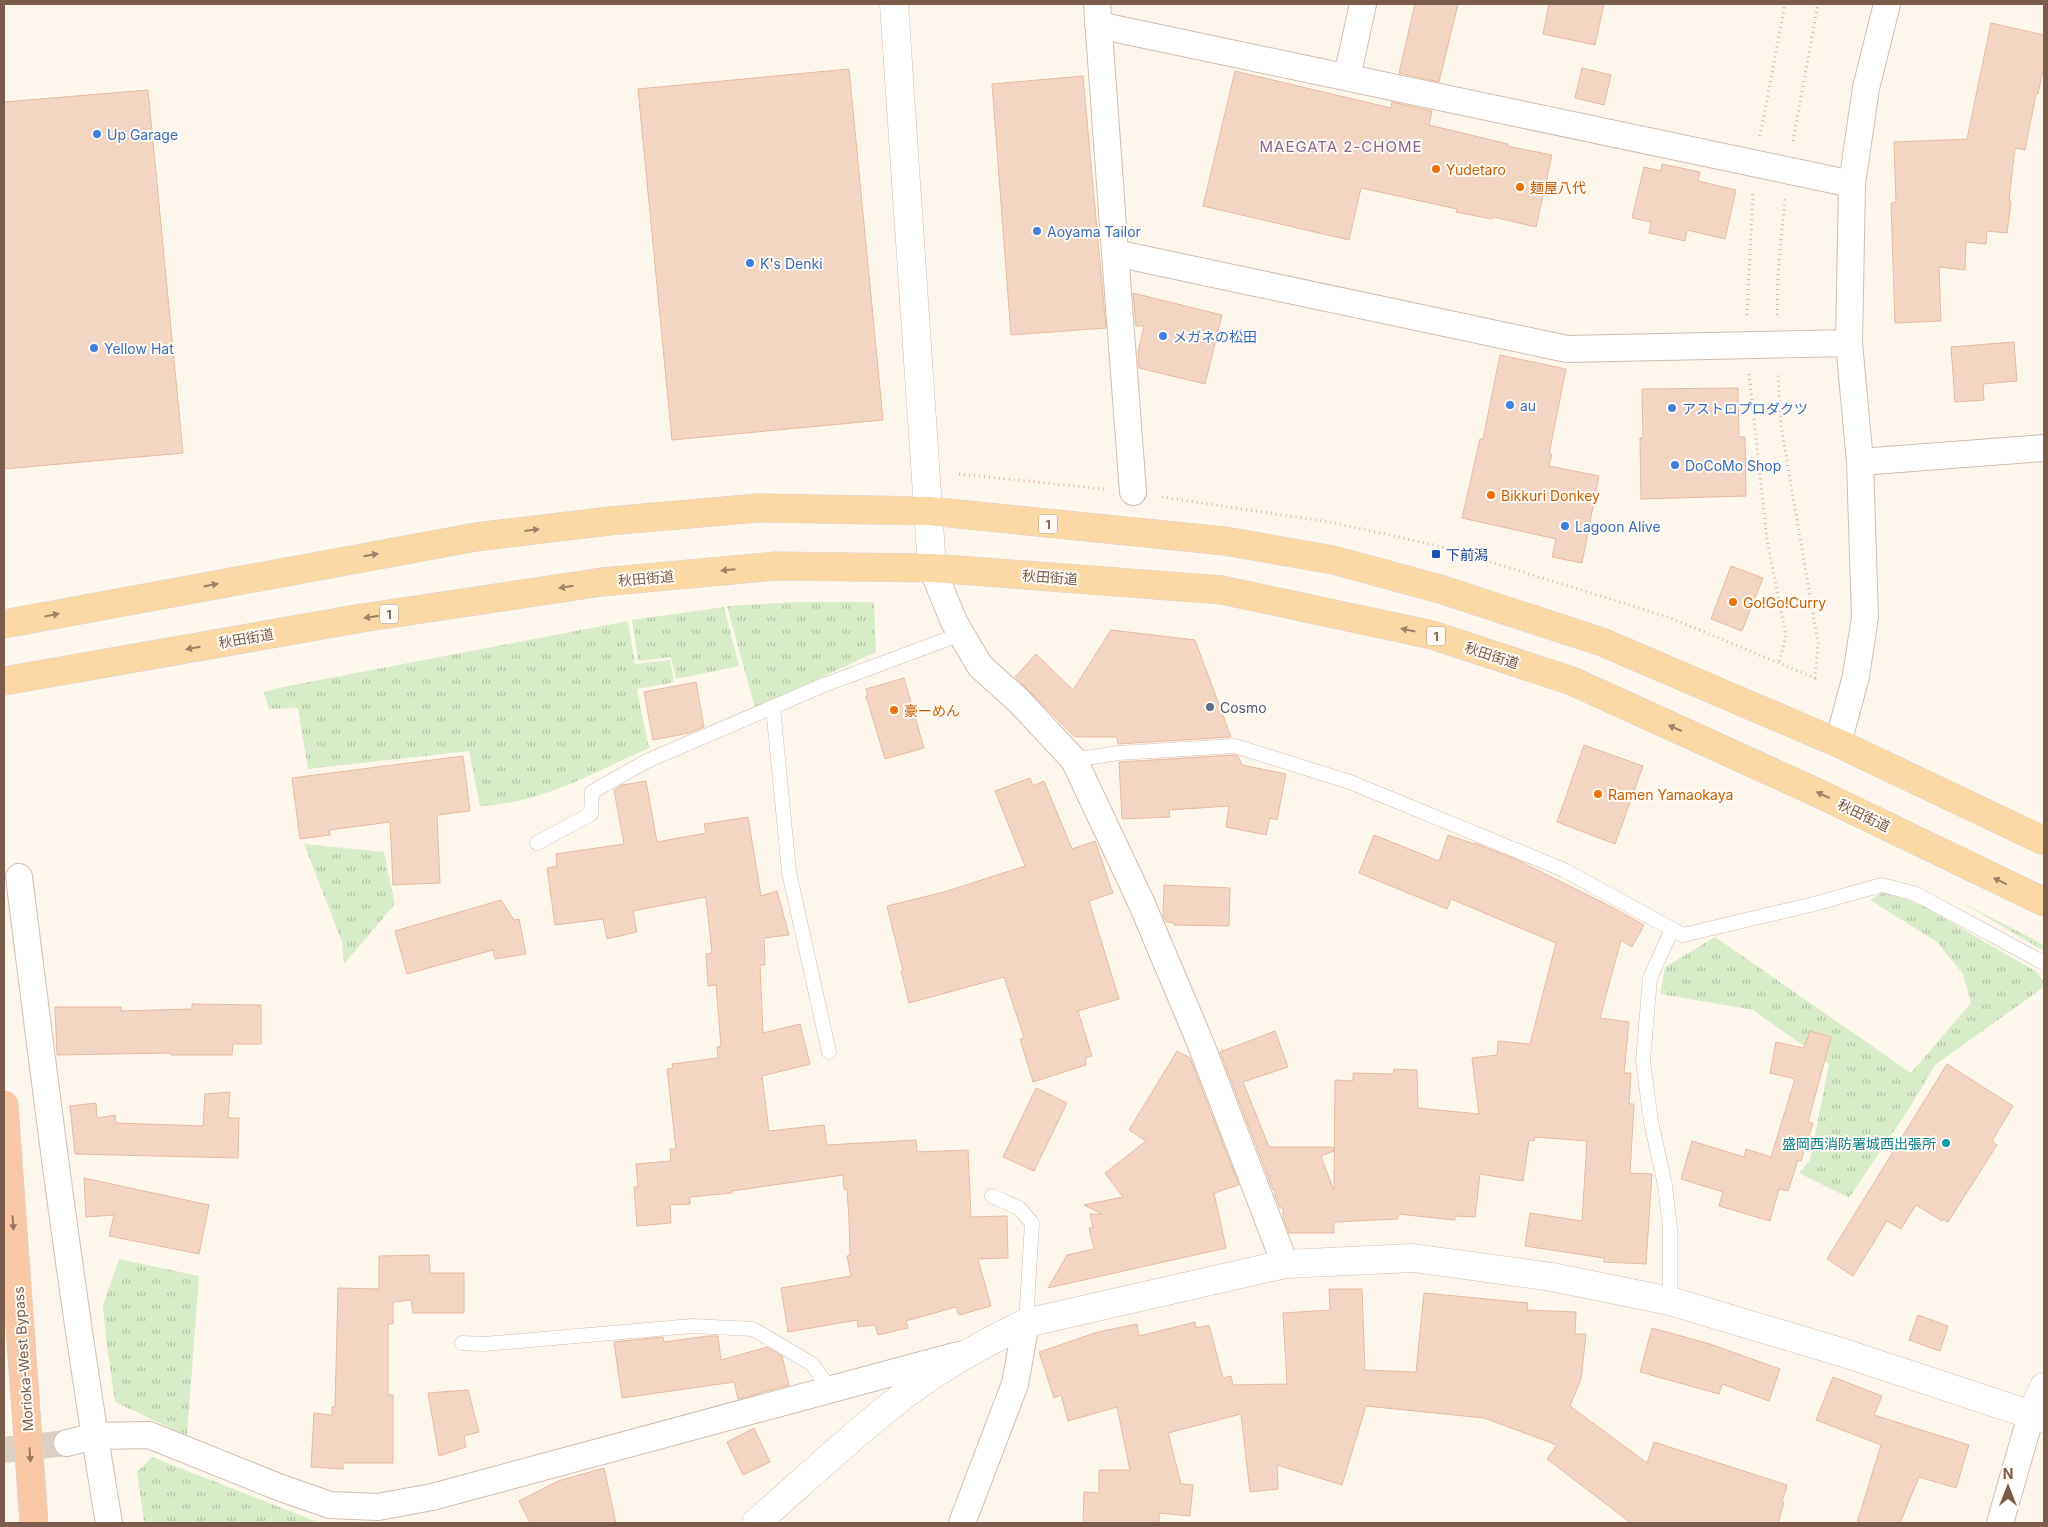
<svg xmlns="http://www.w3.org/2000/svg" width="2048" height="1527" viewBox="0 0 2048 1527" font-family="Inter,'Noto Sans JP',sans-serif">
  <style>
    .grass { fill: url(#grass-tufts) }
    .building { fill: #f3d5c3; stroke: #e6bba3 }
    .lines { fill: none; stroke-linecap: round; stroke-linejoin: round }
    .minor-tunnel { stroke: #dcd0c4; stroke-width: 26; stroke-dasharray: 26 13; stroke-linecap: butt }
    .service-casing { stroke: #d1beb0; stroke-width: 15 }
    .minor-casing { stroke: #d1beb0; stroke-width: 28 }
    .tertiary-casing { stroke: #d1beb0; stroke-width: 29 }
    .primary-casing { stroke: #dad1cd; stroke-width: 29 }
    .trunk-casing { stroke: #dad1cd; stroke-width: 29 }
    .path { stroke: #d9b8a5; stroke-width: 3; stroke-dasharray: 1 4; stroke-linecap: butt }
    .service { stroke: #fff; stroke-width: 14 }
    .minor { stroke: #fff; stroke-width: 26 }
    .tertiary { stroke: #fff; stroke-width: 28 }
    .primary { stroke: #fbd9a5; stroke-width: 28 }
    .trunk { stroke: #f9c8a4; stroke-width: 28 }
    .oneway { fill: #a18267 }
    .oneway2 { fill: #9a7763 }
    .shop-dot { fill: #3f7fe0; stroke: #fffaf3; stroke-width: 2 }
    .food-dot { fill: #e8710a; stroke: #fffaf3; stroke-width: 2 }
    .transit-dot { fill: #1a4fb4; stroke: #fffaf3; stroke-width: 2 }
    .service-dot { fill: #5c6f8a; stroke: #fffaf3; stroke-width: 2 }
    .culture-dot { fill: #0f9aa8; stroke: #fffaf3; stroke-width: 2 }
    .labels { text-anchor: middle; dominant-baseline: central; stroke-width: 4; stroke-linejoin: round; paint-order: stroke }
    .shield { fill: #fffaf3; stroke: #a28b7f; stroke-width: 1 }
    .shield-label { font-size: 12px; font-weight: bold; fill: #7a5c4d }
    .shop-label { font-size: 14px; fill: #366cbe; stroke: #fffaf3; text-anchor: start }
    .food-label { font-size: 14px; fill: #c56008; stroke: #fffaf3; text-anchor: start }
    .transit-label { font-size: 14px; fill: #164399; stroke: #fffaf3; text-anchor: start }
    .street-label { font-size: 14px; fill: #7a5c4d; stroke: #fffaf3 }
    .service-label { font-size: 14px; fill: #4e5e75; stroke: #fffaf3; text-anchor: start }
    .culture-label { font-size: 14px; fill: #0d838f; stroke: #fffaf3; text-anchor: end }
    .neighbourhood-label { font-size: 15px; letter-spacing: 1px; fill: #846695; stroke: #fffaf3 }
  </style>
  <defs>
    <pattern id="grass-tufts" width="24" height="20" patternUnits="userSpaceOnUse" patternTransform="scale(1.25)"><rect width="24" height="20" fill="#d8ecc9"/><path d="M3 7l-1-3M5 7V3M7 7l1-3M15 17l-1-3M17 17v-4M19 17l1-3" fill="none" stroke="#b4c2a5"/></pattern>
  </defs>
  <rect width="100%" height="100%" fill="#fdf6ec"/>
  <path class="grass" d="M 798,602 L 874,602 L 876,652 L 755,708 L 727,606 Z
    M 724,607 L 739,666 L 676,679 L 671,657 L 638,661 L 632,620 Z
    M 628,621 L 635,664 L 670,660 L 674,682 L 637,689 L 649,748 C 595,772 540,804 480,806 L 469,751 L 308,769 L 298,708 L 269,709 L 264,692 L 283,687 Z
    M 304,844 L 384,852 L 395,904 L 344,964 L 342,942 Z
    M 1884,892 L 1921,905 L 2037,972 L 2044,982 L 2044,987 L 1935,1065 L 1910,1107 L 1849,1198 L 1799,1173 L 1810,1160 L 1829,1064 L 1753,1010 L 1660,994 L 1665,967 L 1715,937 L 1911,1073 L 1971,1003 L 1963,974 L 1937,942 L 1870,900 Z
    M 1961,902 L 2044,945 L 2044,951 Z
    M 119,1259 L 199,1276 L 187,1436 L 115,1402 L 106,1339 L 103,1305 Z
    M 152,1457 L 320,1523 L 144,1523 L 137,1472 Z"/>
  <path class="building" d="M 1415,4 L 1458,4 L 1439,82 L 1399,73 Z
    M 1549,4 L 1604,4 L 1595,45 L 1543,34 Z
    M 1991,23 L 2044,35 L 2044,65 L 2038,94 L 2036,94 L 2025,150 L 2015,148 L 2009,201 L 2011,201 L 2007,233 L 1987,231 L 1986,244 L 1966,242 L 1965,270 L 1939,267 L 1941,321 L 1895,323 L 1891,203 L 1896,202 L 1894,142 L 1967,139 Z
    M 1582,68 L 1611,75 L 1604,105 L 1575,98 Z
    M 849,69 L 883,420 L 672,440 L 638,89 Z
    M 1235,71 L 1391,108 L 1392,102 L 1432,111 L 1429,125 L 1508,144 L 1507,146 L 1552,155 L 1536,227 L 1493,217 L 1492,219 L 1456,212 L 1457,209 L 1361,188 L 1349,240 L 1203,206 Z
    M 1083,76 L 1106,328 L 1011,335 L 992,84 Z
    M 148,90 L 183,453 L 4,469 L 4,102 Z
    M 1662,164 L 1700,172 L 1698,181 L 1736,190 L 1725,239 L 1687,230 L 1685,241 L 1649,233 L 1651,222 L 1632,218 L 1644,167 L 1661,171 Z
    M 1133,293 L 1222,315 L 1205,384 L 1139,368 L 1138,352 L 1144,326 L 1136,326 Z
    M 2014,342 L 2017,381 L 1983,384 L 1984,400 L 1955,402 L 1951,347 Z
    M 1500,355 L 1566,369 L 1549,454 L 1552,454 L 1549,466 L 1599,476 L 1582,563 L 1552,557 L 1556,539 L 1462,518 L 1480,439 L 1483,439 Z
    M 1738,388 L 1739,437 L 1745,437 L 1746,496 L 1641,499 L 1640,438 L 1643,438 L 1642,389 Z
    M 1731,566 L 1763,578 L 1742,631 L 1711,619 Z
    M 1111,630 L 1195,640 L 1231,737 L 1118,744 L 1117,737 L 1075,737 L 1015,677 L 1036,654 L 1073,690 Z
    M 904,678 L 924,748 L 885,759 L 866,696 L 868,696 L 866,689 Z
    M 696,682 L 704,727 L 689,733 L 653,740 L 644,692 Z
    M 1584,745 L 1643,766 L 1615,844 L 1557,822 Z
    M 1234,755 L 1238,756 L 1242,765 L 1286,774 L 1277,820 L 1270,818 L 1266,835 L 1226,827 L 1229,806 L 1169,810 L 1170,817 L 1122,819 L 1119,762 Z
    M 463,756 L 470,811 L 437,815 L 440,883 L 393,885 L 390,822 L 329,830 L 330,835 L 300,839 L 292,778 Z
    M 1030,778 L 1033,786 L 1044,781 L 1072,849 L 1095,841 L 1113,893 L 1089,901 L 1119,999 L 1078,1011 L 1092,1056 L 1085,1058 L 1086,1065 L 1033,1082 L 1020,1039 L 1024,1038 L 1004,977 L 909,1003 L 901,971 L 903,971 L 887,906 L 944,892 L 1025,866 L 995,791 Z
    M 646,781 L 657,842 L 706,833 L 704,824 L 748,817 L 761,896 L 777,891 L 789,935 L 764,938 L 765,965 L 760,965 L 763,1033 L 800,1024 L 810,1064 L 762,1076 L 769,1131 L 824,1125 L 827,1145 L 916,1140 L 917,1152 L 968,1150 L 971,1217 L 1007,1216 L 1008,1258 L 978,1259 L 991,1306 L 959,1315 L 956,1307 L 906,1321 L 908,1328 L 878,1335 L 875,1325 L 858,1327 L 857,1320 L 788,1332 L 781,1288 L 851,1276 L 847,1256 L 850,1255 L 849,1219 L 847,1189 L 844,1190 L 843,1175 L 732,1191 L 732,1193 L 690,1197 L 690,1204 L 670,1205 L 671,1223 L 637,1226 L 634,1187 L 638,1187 L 636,1164 L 671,1161 L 670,1149 L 676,1149 L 667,1069 L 673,1068 L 672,1064 L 718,1058 L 717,1047 L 721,1046 L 716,985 L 708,986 L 706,954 L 712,953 L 706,897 L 633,911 L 637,932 L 607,939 L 603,919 L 555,925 L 547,868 L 557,866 L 556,854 L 624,844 L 614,790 L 622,785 Z
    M 1374,835 L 1439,861 L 1448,835 L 1474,844 L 1475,843 L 1515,859 L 1610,906 L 1644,925 L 1632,947 L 1621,940 L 1600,1018 L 1629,1022 L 1624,1073 L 1631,1073 L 1629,1104 L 1634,1104 L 1630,1173 L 1652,1174 L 1646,1264 L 1604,1262 L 1604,1258 L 1525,1246 L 1530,1213 L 1582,1221 L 1587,1141 L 1535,1137 L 1534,1141 L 1529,1140 L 1523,1181 L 1480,1174 L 1475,1217 L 1455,1216 L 1455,1220 L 1398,1214 L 1398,1219 L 1334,1222 L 1334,1233 L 1289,1233 L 1283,1217 L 1283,1208 L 1280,1208 L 1275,1196 L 1275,1190 L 1273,1190 L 1220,1052 L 1275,1031 L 1288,1067 L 1243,1082 L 1269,1147 L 1333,1147 L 1334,1151 L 1321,1156 L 1334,1191 L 1335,1080 L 1353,1081 L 1353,1073 L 1393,1074 L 1394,1069 L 1417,1070 L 1418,1108 L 1479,1114 L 1472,1058 L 1497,1055 L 1498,1041 L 1530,1044 L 1556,943 L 1451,899 L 1447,909 L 1359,873 Z
    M 1164,885 L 1230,888 L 1229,926 L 1174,925 L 1174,923 L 1166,922 L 1163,916 Z
    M 501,900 L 514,920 L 519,919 L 526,954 L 495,959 L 493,950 L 407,974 L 395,931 Z
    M 192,1004 L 261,1005 L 261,1044 L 233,1044 L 232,1055 L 171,1055 L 171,1053 L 57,1055 L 55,1007 L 121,1007 L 121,1011 L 192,1009 Z
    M 1810,1031 L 1831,1037 L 1808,1122 L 1813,1123 L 1801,1161 L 1798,1160 L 1788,1191 L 1779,1189 L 1770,1221 L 1719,1206 L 1723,1192 L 1681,1179 L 1692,1141 L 1744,1157 L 1746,1149 L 1771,1157 L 1795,1079 L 1770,1073 L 1776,1042 L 1804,1048 Z
    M 1177,1051 L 1190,1058 L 1239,1185 L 1214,1193 L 1226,1248 L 1048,1288 L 1067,1255 L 1094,1249 L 1089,1228 L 1093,1227 L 1090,1214 L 1102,1214 L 1084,1205 L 1123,1197 L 1105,1173 L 1146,1141 L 1129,1130 Z
    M 1947,1064 L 2013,1106 L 1992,1141 L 1997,1145 L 1948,1222 L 1943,1219 L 1942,1221 L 1916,1205 L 1901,1229 L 1887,1221 L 1853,1276 L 1827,1259 Z
    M 1036,1088 L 1067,1103 L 1034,1171 L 1003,1157 Z
    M 230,1092 L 228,1118 L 239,1118 L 238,1158 L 75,1154 L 70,1106 L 96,1103 L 97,1118 L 115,1115 L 116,1123 L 203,1126 L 205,1094 Z
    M 84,1178 L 209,1205 L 199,1254 L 109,1236 L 114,1215 L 86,1217 Z
    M 429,1255 L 430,1273 L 464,1273 L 464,1313 L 413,1313 L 411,1300 L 393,1302 L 393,1324 L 388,1324 L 388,1395 L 393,1395 L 393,1463 L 343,1463 L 343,1469 L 311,1467 L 314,1413 L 332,1415 L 332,1407 L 335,1407 L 338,1288 L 379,1289 L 379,1256 Z
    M 1329,1289 L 1362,1289 L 1365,1370 L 1416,1372 L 1424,1293 L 1528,1303 L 1527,1310 L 1576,1312 L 1575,1334 L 1586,1334 L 1581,1379 L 1570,1406 L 1647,1463 L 1654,1442 L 1787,1485 L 1782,1502 L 1784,1503 L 1778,1523 L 1631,1523 L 1547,1459 L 1557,1445 L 1484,1418 L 1366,1406 L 1342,1485 L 1277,1465 L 1278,1489 L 1250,1492 L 1241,1414 L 1168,1433 L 1181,1484 L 1193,1485 L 1190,1516 L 1159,1513 L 1159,1523 L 1083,1523 L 1084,1492 L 1099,1493 L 1099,1470 L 1130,1470 L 1117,1407 L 1068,1421 L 1061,1395 L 1054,1398 L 1039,1352 L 1098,1332 L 1137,1324 L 1139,1336 L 1195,1322 L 1196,1328 L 1209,1325 L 1223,1378 L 1231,1376 L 1233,1385 L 1287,1384 L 1283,1313 L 1330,1310 Z
    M 1918,1315 L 1948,1326 L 1940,1351 L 1909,1340 Z
    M 1652,1328 L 1710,1344 L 1780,1369 L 1769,1401 L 1722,1384 L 1719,1394 L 1640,1372 Z
    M 708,1336 L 718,1336 L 721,1360 L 767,1347 L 782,1356 L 789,1385 L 738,1399 L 734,1382 L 622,1398 L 614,1342 L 663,1337 L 664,1342 Z
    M 1833,1377 L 1882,1396 L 1874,1415 L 1969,1445 L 1956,1488 L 1919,1477 L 1900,1523 L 1857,1523 L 1881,1445 L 1816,1420 Z
    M 468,1390 L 479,1432 L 464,1436 L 466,1447 L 439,1456 L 428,1393 Z
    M 754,1428 L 770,1462 L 743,1475 L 727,1442 Z
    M 604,1468 L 616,1523 L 530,1523 L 519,1501 L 558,1481 Z"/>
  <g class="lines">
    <path class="minor-tunnel" d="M 4,1450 L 67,1443"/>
    <g class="service-casing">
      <path id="service" d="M 773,707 L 789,872 L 829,1052
        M 1074,760 L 1118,753 L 1235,746 L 1350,782 L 1564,870 L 1683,935 L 1814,904 L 1882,885 L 1916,894 L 2044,963
        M 537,843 L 591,814 L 592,792 L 647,761 L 824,685 L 961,634
        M 992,1196 L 1019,1208 L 1032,1223 L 1026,1323
        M 1670,1301 L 1670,1229 L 1665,1185 L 1651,1122 L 1643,1061 L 1650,978 L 1672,929
        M 462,1343 L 484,1344 L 692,1326 L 753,1329 L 812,1364 L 831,1390"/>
    </g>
    <g class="minor-casing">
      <path id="minor" d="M 1097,4 L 1115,253 L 1567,349 L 1849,343
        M 1098,25 L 1852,184
        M 1347,77 L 1363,4
        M 1115,253 L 1133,492
        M 1860,462 L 2044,448
        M 932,568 L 954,622 L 980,666 L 1019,701 L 1074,760 L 1141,902 L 1200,1042 L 1285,1264
        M 1838,743 L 1856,676 L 1865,617 L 1860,462 L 1849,343 L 1852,184 L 1866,88 L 1887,4
        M 19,877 C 46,1093 73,1309 109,1523
        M 67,1443 L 95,1436 L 149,1435 L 281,1488 L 330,1505 L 378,1507 L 432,1497 L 958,1355
        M 962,1523 L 1015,1384 L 1026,1323
        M 2000,1523 L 2031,1415"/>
    </g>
    <g class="tertiary-casing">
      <path id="tertiary" d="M 894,4 L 932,568
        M 2031,1415 L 2044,1387
        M 756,1523 C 800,1484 843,1444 889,1407 C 930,1373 978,1346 1026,1323 L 1285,1264 L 1413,1258 L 1552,1277 L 1670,1301 L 1841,1352 L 2044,1419"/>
    </g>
    <g class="primary-casing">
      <path id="primary" d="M 4,624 L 476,537 L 609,521 L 758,508 L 929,511 L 1225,541 L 1333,560 L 1440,589 L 1602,642 L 1838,743 L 2044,841
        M 4,681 L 362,618 L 602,582 L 776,566 L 932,568 L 1222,590 L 1432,635 L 1572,681 L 1820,794 L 2044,902"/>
    </g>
    <g class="trunk-casing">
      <path id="trunk" d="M 4,1105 L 34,1523"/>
    </g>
    <path class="path" d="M 1760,136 L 1785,4
      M 1793,141 L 1818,4
      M 1747,315 L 1753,194
      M 1777,315 L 1778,273 L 1785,199
      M 1749,374 L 1767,540 L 1786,636 L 1779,663
      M 959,474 L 1104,489
      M 1162,497 L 1330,522 L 1439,546 L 1668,617 L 1815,678 L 1818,643 L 1781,426 L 1778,374"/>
    <use href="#service" class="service"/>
    <use href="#minor" class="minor"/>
    <use href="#tertiary" class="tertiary"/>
    <use href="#primary" class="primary"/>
    <use href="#trunk" class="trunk"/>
  </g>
  <defs><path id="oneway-solid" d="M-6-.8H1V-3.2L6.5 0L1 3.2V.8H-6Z" transform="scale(1.25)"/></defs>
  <g class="oneway">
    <use href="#oneway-solid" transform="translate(532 530) rotate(-7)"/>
    <use href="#oneway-solid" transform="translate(371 555) rotate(-10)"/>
    <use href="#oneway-solid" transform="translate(728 570) rotate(175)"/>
    <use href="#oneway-solid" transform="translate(211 585) rotate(-11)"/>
    <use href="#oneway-solid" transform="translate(566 587) rotate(171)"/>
    <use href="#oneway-solid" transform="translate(52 615) rotate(-11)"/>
    <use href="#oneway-solid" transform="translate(371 617) rotate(171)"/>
    <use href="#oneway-solid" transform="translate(1408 630) rotate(-168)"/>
    <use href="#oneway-solid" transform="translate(193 648) rotate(170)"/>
    <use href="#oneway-solid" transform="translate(1675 728) rotate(-156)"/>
    <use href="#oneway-solid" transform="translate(1823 795) rotate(-155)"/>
    <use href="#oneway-solid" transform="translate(2000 881) rotate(-154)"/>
  </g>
  <g class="oneway2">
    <use href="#oneway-solid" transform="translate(13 1223) rotate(86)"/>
    <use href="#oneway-solid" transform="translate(30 1455) rotate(86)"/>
  </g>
  <g class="shop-dot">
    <circle cx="97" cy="134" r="5"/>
    <circle cx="1037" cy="231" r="5"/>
    <circle cx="750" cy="263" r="5"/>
    <circle cx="1163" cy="336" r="5"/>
    <circle cx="94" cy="348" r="5"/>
    <circle cx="1510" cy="405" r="5"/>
    <circle cx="1672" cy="408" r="5"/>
    <circle cx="1675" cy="465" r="5"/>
    <circle cx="1565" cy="526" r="5"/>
  </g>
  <g class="food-dot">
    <circle cx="1436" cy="169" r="5"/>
    <circle cx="1520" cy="187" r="5"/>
    <circle cx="1491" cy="495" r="5"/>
    <circle cx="1733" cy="602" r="5"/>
    <circle cx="894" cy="710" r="5"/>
    <circle cx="1598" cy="794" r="5"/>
  </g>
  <rect class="transit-dot" x="1431" y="549" width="10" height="10" rx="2.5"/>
  <circle class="service-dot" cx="1210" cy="707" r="5"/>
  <circle class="culture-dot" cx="1946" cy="1143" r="5"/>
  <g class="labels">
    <g class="shield">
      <rect x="1039" y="514.5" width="18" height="19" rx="4"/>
      <rect x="380" y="604.5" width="18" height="19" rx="4"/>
      <rect x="1427" y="626.5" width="18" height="19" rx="4"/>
    </g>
    <g class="shield-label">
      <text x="1048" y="524">1</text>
      <text x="389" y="614">1</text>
      <text x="1436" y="636">1</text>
    </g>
    <g class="shop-label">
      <text x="107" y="134">Up Garage</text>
      <text x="1047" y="231">Aoyama Tailor</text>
      <text x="760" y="263">K's Denki</text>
      <text x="1173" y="336">メガネの松田</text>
      <text x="104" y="348">Yellow Hat</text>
      <text x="1520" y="405">au</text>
      <text x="1682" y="408">アストロプロダクツ</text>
      <text x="1685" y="465">DoCoMo Shop</text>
      <text x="1575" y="526">Lagoon Alive</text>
    </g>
    <g class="food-label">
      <text x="1446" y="169">Yudetaro</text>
      <text x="1530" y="187">麺屋八代</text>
      <text x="1501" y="495">Bikkuri Donkey</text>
      <text x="1743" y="602">Go!Go!Curry</text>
      <text x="904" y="710">豪ーめん</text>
      <text x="1608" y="794">Ramen Yamaokaya</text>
    </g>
    <g class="transit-label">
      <text x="1446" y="554">下前潟</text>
    </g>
    <g class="street-label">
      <text transform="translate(1050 577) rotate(4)">秋田街道</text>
      <text transform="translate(646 578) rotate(-5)">秋田街道</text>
      <text transform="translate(246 638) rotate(-10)">秋田街道</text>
      <text transform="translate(1492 655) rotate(18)">秋田街道</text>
      <text transform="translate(1864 815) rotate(26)">秋田街道</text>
      <text transform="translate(23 1359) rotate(-94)">Morioka-West Bypass</text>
    </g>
    <g class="service-label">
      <text x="1220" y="707">Cosmo</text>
    </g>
    <g class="culture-label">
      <text x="1936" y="1143">盛岡西消防署城西出張所</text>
    </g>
    <g class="neighbourhood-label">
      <text x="1341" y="146">MAEGATA 2-CHOME</text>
    </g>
  </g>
  <rect width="2048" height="1527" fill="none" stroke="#7a5c4d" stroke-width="10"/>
  <g transform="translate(2008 1487)" stroke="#fffaf3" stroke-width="4" paint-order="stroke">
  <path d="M0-4L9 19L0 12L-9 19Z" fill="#7a5c4d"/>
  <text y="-8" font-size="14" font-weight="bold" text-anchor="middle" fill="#7a5c4d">N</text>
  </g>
</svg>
